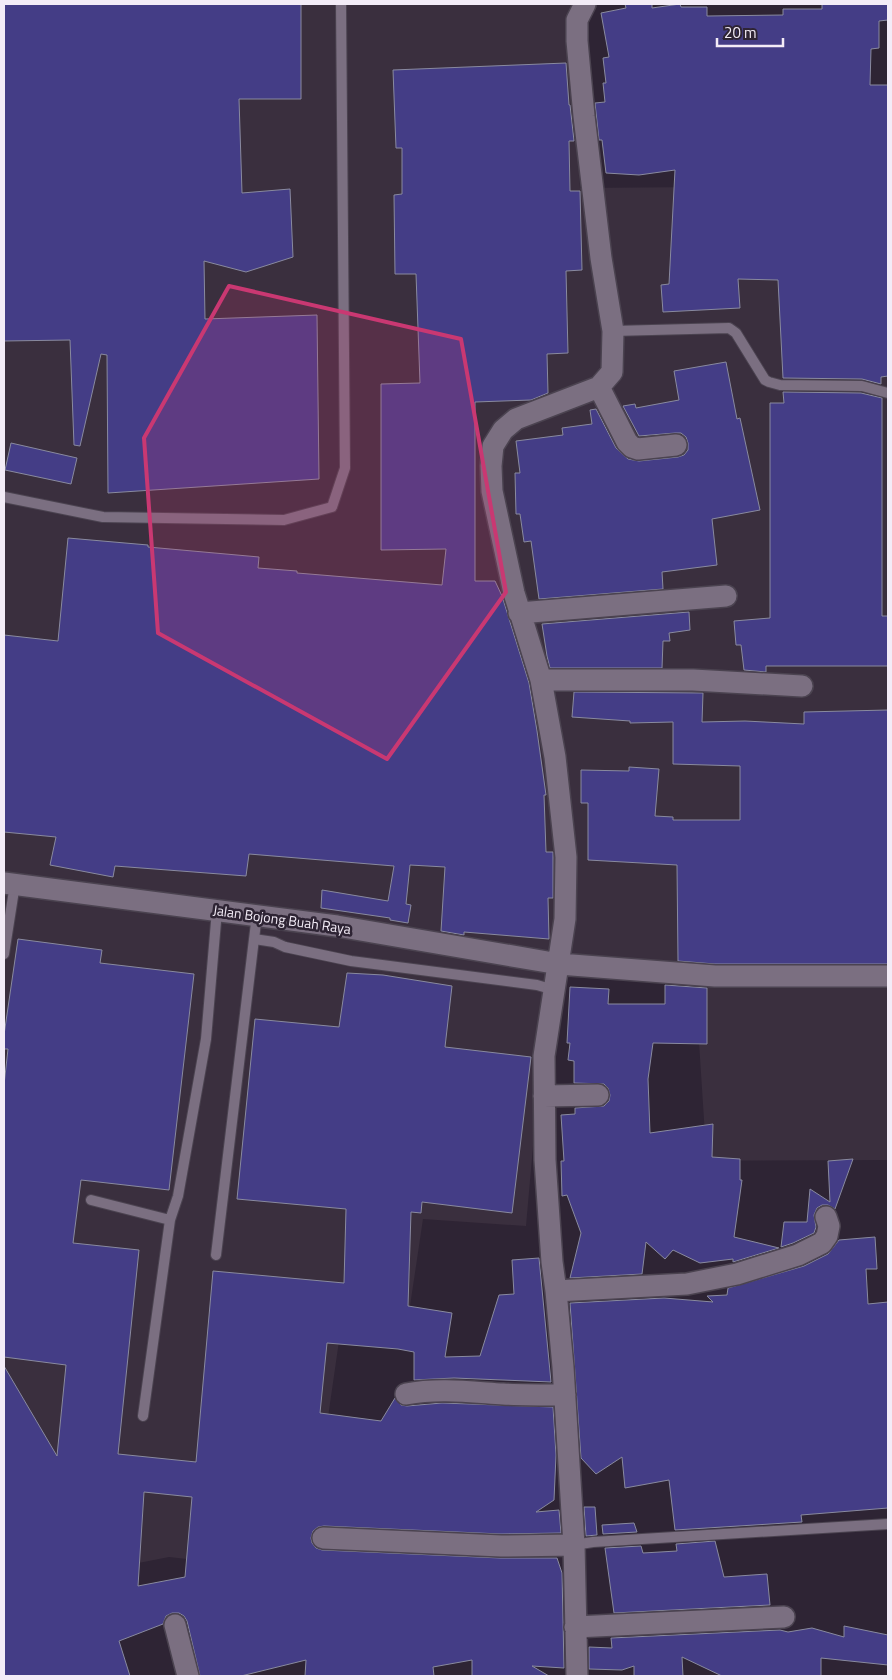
<svg xmlns="http://www.w3.org/2000/svg" width="892" height="1680" viewBox="0 0 892 1680" font-family="'Titillium Web',sans-serif">
  <style>
    .industrial { fill: #3a2f3e }
    .building { fill: #443d86; stroke: #898a9f; fill-rule: evenodd }
    .lines { fill: none; stroke-linecap: round; stroke-linejoin: round }
    .service-casing { stroke: #4b4350; stroke-width: 12 }
    .minor-casing { stroke: #4b4350; stroke-width: 24 }
    .service { stroke: #7b6f81; stroke-width: 10 }
    .minor { stroke: #7b6f81; stroke-width: 21 }
    .marked { fill: #c93872; fill-opacity: 0.2; stroke: #c93872; stroke-width: 4; stroke-linejoin: round }
    .labels { text-anchor: middle; dominant-baseline: central; stroke-width: 5; stroke-linejoin: round; paint-order: stroke }
    .street-label { font-size: 14px; fill: #f3ecf7; stroke: #2e2434 }
  </style>
  <rect width="100%" height="100%" fill="#2e2434"/>
  <path class="industrial" d="M 4,4 L 576,4 L 570,8 L 580,188 L 835,186 L 841,146 L 888,146 L 888,1160 L 647,1161 L 705,1135 L 695,980 L 548,977 L 526,1226 L 423,1219 L 406,1333 L 340,1334 L 299,1619 L 222,1563 L 169,1557 L 93,1572 L 125,1676 L 4,1676 Z"/>
  <path class="building" d="M 4,4 L 301,4 L 301,99 L 239,99 L 242,193 L 290,189 L 293,257 L 246,272 L 204,261 L 205,319 L 317,315 L 319,479 L 108,493 L 107,355 L 101,354 L 80,446 L 74,445 L 70,340 L 4,341 Z
    M 625,4 L 652,4 L 652,8 L 680,4 L 681,7 L 707,7 L 707,16 L 783,15 L 783,9 L 822,9 L 822,4 L 888,4 L 888,20 L 879,21 L 879,48 L 871,49 L 870,85 L 888,85 L 888,376 L 881,377 L 881,384 L 862,379 L 783,378 L 778,280 L 738,279 L 740,308 L 663,312 L 661,285 L 669,284 L 675,170 L 639,175 L 606,173 L 602,140 L 599,140 L 595,103 L 605,102 L 603,83 L 606,83 L 603,58 L 609,57 L 601,13 L 626,8 Z
    M 566,63 L 569,105 L 570,105 L 574,141 L 569,141 L 570,191 L 580,191 L 582,270 L 566,271 L 568,353 L 547,354 L 548,393 L 531,400 L 475,402 L 475,581 L 495,581 L 502,596 L 529,683 L 537,731 L 546,795 L 544,795 L 546,852 L 553,852 L 553,898 L 548,898 L 549,939 L 464,932 L 464,935 L 441,931 L 445,867 L 410,865 L 406,904 L 411,905 L 408,923 L 390,920 L 390,918 L 321,908 L 322,890 L 388,901 L 394,866 L 249,854 L 246,876 L 115,866 L 113,877 L 50,865 L 56,837 L 4,832 L 4,635 L 58,641 L 68,538 L 148,545 L 148,547 L 259,557 L 258,568 L 297,571 L 297,573 L 442,585 L 446,549 L 381,550 L 381,384 L 420,383 L 416,274 L 395,274 L 394,195 L 402,194 L 402,148 L 396,148 L 393,70 Z
    M 726,362 L 737,419 L 740,418 L 760,510 L 712,519 L 717,565 L 662,572 L 663,589 L 539,599 L 531,541 L 524,542 L 520,514 L 516,514 L 515,473 L 520,473 L 516,441 L 563,435 L 562,428 L 592,424 L 590,410 L 596,409 L 616,448 L 628,459 L 639,461 L 678,457 L 684,455 L 688,450 L 688,443 L 686,437 L 681,433 L 675,433 L 639,436 L 623,406 L 635,404 L 636,408 L 679,400 L 674,371 Z
    M 783,392 L 861,393 L 882,398 L 882,616 L 888,616 L 888,666 L 766,666 L 766,672 L 744,670 L 741,645 L 736,645 L 734,621 L 770,618 L 770,403 L 784,403 Z
    M 11,443 L 77,458 L 71,484 L 5,470 Z
    M 689,612 L 690,630 L 669,633 L 670,641 L 663,641 L 662,668 L 550,668 L 547,656 L 542,624 Z
    M 574,692 L 703,693 L 702,722 L 745,721 L 804,724 L 804,712 L 888,710 L 888,964 L 715,964 L 678,961 L 677,865 L 588,860 L 588,803 L 581,803 L 581,770 L 629,771 L 629,767 L 659,769 L 655,816 L 673,817 L 673,820 L 740,820 L 740,766 L 673,764 L 673,722 L 630,723 L 630,721 L 572,717 Z
    M 18,939 L 102,950 L 100,963 L 194,974 L 169,1190 L 81,1180 L 73,1243 L 139,1250 L 118,1454 L 196,1462 L 213,1271 L 344,1283 L 346,1209 L 237,1199 L 255,1019 L 339,1027 L 347,973 L 383,975 L 452,986 L 445,1047 L 531,1057 L 512,1213 L 422,1202 L 421,1213 L 411,1212 L 408,1306 L 452,1313 L 445,1357 L 480,1356 L 499,1295 L 514,1294 L 512,1260 L 539,1258 L 551,1382 L 454,1378 L 414,1380 L 414,1352 L 398,1349 L 327,1343 L 320,1413 L 381,1421 L 395,1398 L 401,1405 L 407,1406 L 442,1403 L 553,1407 L 556,1455 L 554,1500 L 536,1512 L 559,1510 L 561,1533 L 501,1534 L 324,1526 L 318,1527 L 313,1531 L 311,1538 L 312,1543 L 316,1548 L 322,1550 L 500,1558 L 557,1558 L 562,1573 L 564,1668 L 532,1666 L 549,1676 L 472,1676 L 472,1660 L 433,1667 L 434,1676 L 305,1676 L 306,1660 L 241,1676 L 200,1676 L 187,1621 L 184,1616 L 179,1613 L 172,1613 L 166,1616 L 163,1624 L 119,1641 L 130,1676 L 4,1676 L 4,1366 L 57,1456 L 66,1365 L 4,1357 L 4,1085 L 8,1049 L 4,1049 L 4,1035 ZM 144,1492 L 192,1497 L 185,1577 L 138,1586 Z
    M 665,985 L 707,988 L 707,1044 L 653,1043 L 648,1079 L 650,1133 L 713,1124 L 712,1157 L 740,1159 L 740,1180 L 742,1180 L 734,1237 L 779,1248 L 733,1262 L 733,1259 L 700,1263 L 673,1250 L 665,1259 L 646,1242 L 642,1274 L 570,1278 L 581,1233 L 567,1195 L 562,1196 L 561,1161 L 564,1161 L 561,1115 L 575,1114 L 575,1108 L 604,1106 L 609,1101 L 610,1095 L 608,1088 L 604,1084 L 574,1083 L 574,1061 L 568,1060 L 570,1043 L 567,1043 L 570,987 L 609,989 L 608,1004 L 665,1004 Z
    M 853,1159 L 835,1209 L 828,1205 L 822,1205 L 817,1208 L 814,1215 L 816,1227 L 814,1233 L 793,1243 L 781,1247 L 784,1222 L 807,1222 L 810,1189 L 830,1202 L 828,1161 Z
    M 875,1237 L 877,1269 L 866,1269 L 868,1304 L 888,1302 L 888,1508 L 801,1515 L 802,1522 L 675,1530 L 669,1480 L 625,1488 L 622,1457 L 596,1474 L 581,1458 L 570,1303 L 664,1298 L 713,1302 L 707,1296 L 727,1295 L 728,1288 L 804,1266 L 828,1254 L 839,1240 Z
    M 584,1507 L 595,1507 L 597,1535 L 586,1536 Z
    M 634,1523 L 637,1532 L 603,1534 L 602,1525 Z
    M 715,1541 L 724,1577 L 767,1574 L 770,1605 L 614,1613 L 605,1548 L 641,1546 L 643,1553 L 677,1551 L 676,1544 Z
    M 844,1626 L 888,1635 L 888,1665 L 821,1658 L 821,1676 L 722,1676 L 682,1657 L 683,1676 L 634,1676 L 634,1666 L 622,1670 L 589,1669 L 589,1647 L 612,1648 L 611,1638 L 780,1630 L 788,1632 L 812,1628 L 844,1637 Z"/>
  <g class="lines">
    <g class="service-casing">
      <path id="service" d="M 613,331 L 729,328 L 736,333 L 765,380 L 769,382 L 780,385 L 862,386 L 888,393
        M 4,497 L 103,517 L 284,520 L 332,507 L 345,468 L 341,4
        M 257,915 L 254,939 L 274,942 L 285,947 L 351,961 L 537,985 L 554,990
        M 4,954 L 15,884
        M 91,1200 L 170,1220
        M 216,1255 L 254,939
        M 143,1416 L 170,1220 L 178,1196 L 206,1039 L 217,910
        M 574,1545 L 593,1542 L 888,1524"/>
    </g>
    <g class="minor-casing">
      <path id="minor" d="M 599,387 L 627,442 L 632,447 L 638,449 L 676,445
        M 519,613 L 726,596
        M 541,680 L 693,680 L 802,686
        M 4,883 L 337,926 L 559,964 L 715,976 L 888,976
        M 544,1096 L 598,1095
        M 556,1291 L 687,1284 L 737,1274 L 798,1255 L 822,1243 L 827,1236 L 829,1226 L 826,1217
        M 406,1394 C 438,1388 470,1392 503,1394 C 523,1395 544,1395 565,1395
        M 323,1538 L 501,1546 L 574,1545
        M 175,1625 L 188,1676
        M 575,1627 L 784,1617
        M 577,1676 L 574,1545 L 563,1367 L 556,1291 L 552,1262 L 545,1160 L 544,1056 L 565,919 L 566,857 L 555,757 L 541,680 L 514,593 L 492,491 L 491,466 L 493,446 L 503,430 L 516,419 L 599,387 L 612,372 L 613,331 L 601,258 L 584,116 L 577,41 L 577,20 L 585,4"/>
    </g>
    <use href="#service" class="service"/>
    <use href="#minor" class="minor"/>
  </g>
  <path class="marked" d="M 229,286 L 461,339 L 506,592 L 387,759 L 158,633 L 144,438 Z"/>
  <g class="labels">
    <g class="street-label">
      <text transform="translate(282 919) rotate(8)">Jalan Bojong Buah Raya</text>
    </g>
  </g>
  <rect width="892" height="1680" fill="none" stroke="#f3ecf7" stroke-width="10"/>
  <path d="M717 38v8h66v-8" fill="none" stroke="#f3ecf7" stroke-width="2.5"/>
  <text x="724" y="38" font-size="15" fill="#f3ecf7" stroke="#2e2434" stroke-width="4" paint-order="stroke">20 m</text>
</svg>
